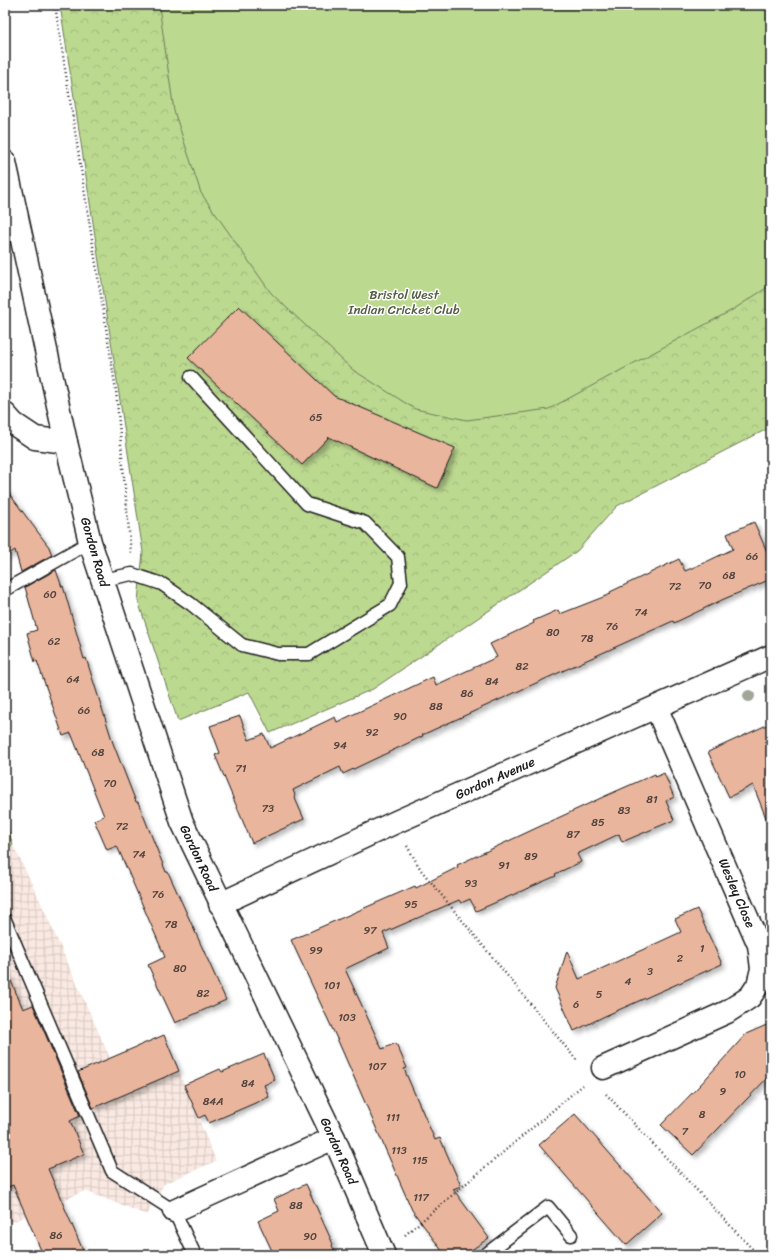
<svg xmlns="http://www.w3.org/2000/svg" width="776" height="1260" viewBox="0 0 776 1260" font-family="Sriracha,sans-serif">
  <style>
    .industrial { fill: url(#industrial-grid) }
    .park { fill: url(#park-crowns); stroke: #6c7a56 }
    .garden { fill: url(#garden-furrows); stroke: #6c7a56 }
    .pitch { fill: #bcd990; stroke: #6c7a56 }
    .building { fill: #eab59d; stroke: #1c1c1c; filter: url(#shadow) }
    .lines { fill: none; stroke-linecap: round; stroke-linejoin: round }
    .lane-casing { stroke: #1c1c1c; stroke-width: 15 }
    .street-casing { stroke: #1c1c1c; stroke-width: 25 }
    .secondary-casing { stroke: #1c1c1c; stroke-width: 25 }
    .path { stroke: #1c1c1c; stroke-width: 2.5; stroke-dasharray: 1 3; stroke-linecap: butt }
    .lane { stroke: #fff; stroke-width: 12 }
    .street { stroke: #fff; stroke-width: 22 }
    .secondary { stroke: #fff; stroke-width: 22 }
    .tree { fill: #a1a699 }
    .labels { text-anchor: middle; dominant-baseline: central; stroke-width: 3; stroke-linejoin: round; paint-order: stroke }
    .number-label { font-size: 11px; fill: #50423c }
    .park-label { font-size: 13px; fill: #545e45; stroke: #fff }
    .street-label { font-size: 13px; fill: #1c1c1c; stroke: #fff }
  </style>
  <defs>
    <pattern id="industrial-grid" width="8" height="8" patternUnits="userSpaceOnUse"><rect width="8" height="8" fill="#f9e9e2"/><path d="M0 4h8M4 0v8" fill="none" stroke="#d5c7c1"/></pattern>
    <pattern id="park-crowns" width="20" height="18" patternUnits="userSpaceOnUse"><rect width="20" height="18" fill="#bcd990"/><path d="M2 6a3 3 0 1 1 6 0M12 15a3 3 0 1 1 6 0" fill="none" stroke="#a1ba7c"/></pattern>
    <pattern id="garden-furrows" width="10" height="10" patternUnits="userSpaceOnUse"><rect width="10" height="10" fill="#bcd990"/><path d="M-1 1l2-2M0 10L10 0M9 11l2-2" fill="none" stroke="#a1ba7c"/></pattern>
    <filter id="shadow"><feDropShadow dx="3.5" dy="3.5" stdDeviation="2" flood-color="#0004"/></filter>
  </defs>
  <rect width="100%" height="100%" fill="#fff"/>
  <filter id="ink" filterUnits="userSpaceOnUse"><feTurbulence type="fractalNoise" baseFrequency=".025" numOctaves="2"/><feDisplacementMap in="SourceGraphic" scale="8" xChannelSelector="R" yChannelSelector="G"/><feConvolveMatrix kernelMatrix="1 2 1 2 8 2 1 2 1" color-interpolation-filters="sRGB"/></filter>
  <g filter="url(#ink)">
    <path class="industrial" d="M 13,845 L 37,894 L 110,1058 L 164,1035 L 216,1161 L 164,1184 L 147,1215 L 85,1191 L 5,1225 L 5,848 Z"/>
    <path class="park" d="M 60,5 L 771,5 L 771,427 L 617,506 L 577,551 L 373,689 L 270,733 L 249,692 L 178,721 L 138,601 L 143,552 Z"/>
    <path class="garden" d="M 5,820 L 13,845 L 5,848 Z"/>
    <path class="pitch" d="M 162,5 L 771,5 L 771,285 L 734,309 L 549,409 L 467,420 L 415,409 L 353,370 L 271,293 L 201,193 L 174,111 L 160,13 Z"/>
    <path class="building" d="M 239,306 L 334,396 L 455,448 L 437,488 L 329,437 L 302,465 L 188,358 Z
      M 5,488 L 49,547 L 52,555 L 21,572 L 15,550 L 5,557 Z
      M 754,522 L 771,561 L 771,579 L 724,599 L 674,623 L 673,621 L 556,674 L 422,735 L 423,736 L 343,774 L 340,767 L 293,790 L 295,795 L 294,796 L 304,819 L 252,843 L 215,755 L 220,753 L 210,726 L 240,716 L 249,740 L 264,734 L 270,748 L 335,717 L 337,722 L 433,677 L 436,685 L 497,657 L 490,644 L 534,623 L 533,621 L 558,610 L 560,614 L 611,594 L 610,592 L 679,559 L 685,571 L 708,561 L 733,549 L 727,534 Z
      M 56,570 L 62,587 L 63,586 L 84,659 L 86,658 L 113,743 L 136,802 L 138,802 L 166,872 L 168,872 L 226,1000 L 175,1023 L 148,965 L 165,957 L 117,846 L 107,850 L 94,820 L 104,816 L 71,733 L 63,736 L 37,661 L 35,662 L 27,633 L 37,630 L 25,587 Z
      M 771,723 L 771,828 L 770,828 L 753,785 L 729,797 L 708,752 Z
      M 664,773 L 674,797 L 666,801 L 674,820 L 622,842 L 619,834 L 577,854 L 581,862 L 555,874 L 556,876 L 476,911 L 470,899 L 461,903 L 459,900 L 383,933 L 389,948 L 345,969 L 382,1049 L 396,1043 L 407,1068 L 404,1069 L 414,1092 L 435,1140 L 440,1138 L 461,1186 L 453,1189 L 489,1238 L 464,1255 L 445,1255 L 412,1210 L 339,1043 L 291,940 L 415,886 L 416,888 L 458,867 L 457,865 L 603,797 L 655,774 L 656,777 Z
      M 697,909 L 722,964 L 605,1016 L 574,1031 L 555,988 L 567,951 L 579,979 L 681,932 L 675,919 Z
      M 5,967 L 23,1009 L 33,1005 L 80,1116 L 70,1121 L 84,1154 L 48,1169 L 85,1255 L 43,1255 L 13,1185 L 5,1188 Z
      M 771,1023 L 771,1074 L 693,1155 L 661,1125 L 700,1085 L 746,1034 Z
      M 164,1035 L 179,1071 L 93,1108 L 78,1072 Z
      M 264,1054 L 275,1080 L 264,1085 L 269,1097 L 209,1123 L 205,1115 L 199,1118 L 184,1085 L 220,1069 L 222,1072 Z
      M 575,1114 L 662,1213 L 626,1245 L 539,1145 Z
      M 306,1184 L 333,1244 L 332,1245 L 336,1255 L 274,1255 L 258,1221 L 279,1211 L 274,1199 Z"/>
    <g class="lines">
      <g class="lane-casing">
        <path id="lane" d="M 102,580 L 132,574 L 162,584 L 191,604 L 242,645 L 278,654 L 309,654 L 390,605 L 401,583 L 398,557 L 365,523 L 307,504 L 191,377
          M 5,590 L 90,542
          M 5,920 L 112,1171 L 174,1211 L 195,1255
          M 485,1255 L 548,1207 L 571,1235"/>
      </g>
      <g class="street-casing">
        <path id="street" d="M 5,414 L 14,424 L 35,438 L 66,442
          M 220,904 L 396,822 L 771,656
          M 603,1068 L 727,1012 L 750,997 L 758,985 L 762,969 L 759,945 L 656,707
          M 174,1211 L 334,1138"/>
      </g>
      <g class="secondary-casing">
        <path id="secondary" d="M 5,162 L 66,442 L 90,542 L 182,822 L 334,1138 L 384,1255"/>
      </g>
      <path class="path" d="M 55,5 L 116,391 L 131,553
        M 407,846 L 421,870 L 578,1062
        M 606,1094 L 758,1255
        M 405,1235 L 583,1085"/>
      <use href="#lane" class="lane"/>
      <use href="#street" class="street"/>
      <use href="#secondary" class="secondary"/>
    </g>
    <circle class="tree" cx="749" cy="696" r="6"/>
  </g>
  <g class="labels">
    <g class="number-label">
      <text x="316" y="417">65</text>
      <text x="752" y="556">66</text>
      <text x="729" y="575">68</text>
      <text x="705" y="585">70</text>
      <text x="675" y="586">72</text>
      <text x="50" y="594">60</text>
      <text x="641" y="612">74</text>
      <text x="612" y="626">76</text>
      <text x="553" y="632">80</text>
      <text x="587" y="638">78</text>
      <text x="54" y="641">62</text>
      <text x="522" y="666">82</text>
      <text x="73" y="679">64</text>
      <text x="492" y="681">84</text>
      <text x="467" y="693">86</text>
      <text x="436" y="706">88</text>
      <text x="84" y="710">66</text>
      <text x="400" y="716">90</text>
      <text x="372" y="732">92</text>
      <text x="340" y="745">94</text>
      <text x="98" y="752">68</text>
      <text x="241" y="768">71</text>
      <text x="110" y="783">70</text>
      <text x="652" y="799">81</text>
      <text x="268" y="808">73</text>
      <text x="624" y="810">83</text>
      <text x="598" y="822">85</text>
      <text x="122" y="826">72</text>
      <text x="573" y="834">87</text>
      <text x="139" y="854">74</text>
      <text x="531" y="856">89</text>
      <text x="504" y="865">91</text>
      <text x="471" y="883">93</text>
      <text x="158" y="894">76</text>
      <text x="411" y="904">95</text>
      <text x="171" y="924">78</text>
      <text x="370" y="930">97</text>
      <text x="702" y="948">1</text>
      <text x="316" y="950">99</text>
      <text x="680" y="958">2</text>
      <text x="180" y="968">80</text>
      <text x="650" y="971">3</text>
      <text x="628" y="981">4</text>
      <text x="332" y="985">101</text>
      <text x="203" y="993">82</text>
      <text x="599" y="994">5</text>
      <text x="576" y="1004">6</text>
      <text x="347" y="1017">103</text>
      <text x="377" y="1066">107</text>
      <text x="740" y="1074">10</text>
      <text x="248" y="1083">84</text>
      <text x="723" y="1091">9</text>
      <text x="213" y="1101">84A</text>
      <text x="702" y="1114">8</text>
      <text x="393" y="1117">111</text>
      <text x="685" y="1131">7</text>
      <text x="399" y="1150">113</text>
      <text x="420" y="1160">115</text>
      <text x="421" y="1197">117</text>
      <text x="296" y="1205">88</text>
      <text x="56" y="1235">86</text>
      <text x="310" y="1236">90</text>
    </g>
    <g class="park-label">
      <text x="404" y="294">Bristol West<tspan x="404" dy="15">Indian Cricket Club</tspan></text>
    </g>
    <g class="street-label">
      <text transform="translate(95 552) rotate(74)">Gordon Road</text>
      <text transform="translate(495 778) rotate(-24)">Gordon Avenue</text>
      <text transform="translate(199 858) rotate(65)">Gordon Road</text>
      <text transform="translate(737 893) rotate(67)">Wesley Close</text>
      <text transform="translate(339 1151) rotate(66)">Gordon Road</text>
    </g>
  </g>
  <rect width="776" height="1260" fill="none" stroke="#fff" stroke-width="20"/>
  <rect x="10" y="10" width="756" height="1240" fill="none" stroke="#1c1c1c" stroke-width="1.5" filter="url(#ink)"/>
</svg>
